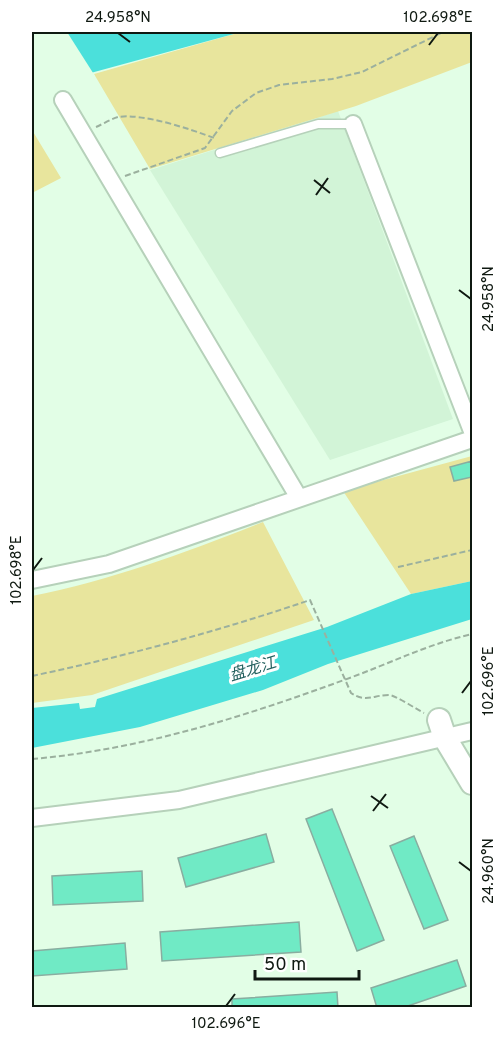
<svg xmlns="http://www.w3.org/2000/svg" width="504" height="1039" viewBox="0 0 504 1039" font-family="Overpass,'Noto Sans SC',sans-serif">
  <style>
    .built { fill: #d2f4d7 }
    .green { fill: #e8e59d }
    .water { fill: #4be0db }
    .pier { fill: #e2fee6 }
    .building { fill: #70eac5; stroke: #89ada0; stroke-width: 1.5 }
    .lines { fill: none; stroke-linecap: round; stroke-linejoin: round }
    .lane-casing { stroke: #b6d1ba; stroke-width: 11 }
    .street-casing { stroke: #b6d1ba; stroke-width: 20 }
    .secondary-casing { stroke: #b6d1ba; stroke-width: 26 }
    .path { stroke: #9bb09e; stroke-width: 2; stroke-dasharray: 6 3; stroke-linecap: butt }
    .lane { stroke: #fff; stroke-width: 8 }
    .street { stroke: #fff; stroke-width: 16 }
    .secondary { stroke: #fff; stroke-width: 22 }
    .ticks { fill: none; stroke: #0f1911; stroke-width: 2 }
    .labels { text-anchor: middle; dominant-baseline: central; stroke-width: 6; stroke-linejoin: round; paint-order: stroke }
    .water-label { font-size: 16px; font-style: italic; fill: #25615f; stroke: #fff }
    .neatline { fill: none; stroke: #0f1911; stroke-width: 2 }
    .ticks-label { font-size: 15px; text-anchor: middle; fill: #0f1911 }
  </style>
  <rect width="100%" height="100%" fill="#e2fee6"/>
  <path class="built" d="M 338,111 L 453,419 L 330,460 L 150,170 Z"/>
  <path class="green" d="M 241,32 L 472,32 L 472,62 L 356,106 L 150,169 L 94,74 Z
    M 32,130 L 61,178 L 32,193 Z
    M 472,456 L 472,581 L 411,594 L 343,491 Z
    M 263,522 L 314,620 L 92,695 L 32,703 L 32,596 C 112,580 187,552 263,522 Z"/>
  <path class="water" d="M 32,32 L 241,32 L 32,89 Z
    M 472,581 L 472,619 L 328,664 L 263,690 L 140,727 L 32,748 L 32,708 L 79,703 L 80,709 L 95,707 L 97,699 L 327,627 L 411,594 Z"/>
  <path class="pier" d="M 32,32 L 67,32 L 95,76 L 32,92 Z"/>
  <path class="building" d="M 472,461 L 472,477 L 454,481 L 450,467 Z
    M 332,809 L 384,940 L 357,951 L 306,819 Z
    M 266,834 L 274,862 L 186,887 L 178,858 Z
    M 414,836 L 448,920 L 424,929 L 390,846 Z
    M 142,871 L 143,901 L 53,905 L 52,876 Z
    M 299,922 L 301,952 L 162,961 L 160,932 Z
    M 125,943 L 127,969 L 32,976 L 32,951 Z
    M 457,960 L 466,986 L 402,1008 L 377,1008 L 371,988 Z
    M 337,992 L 338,1008 L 232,1008 L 232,999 Z"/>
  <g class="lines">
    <g class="lane-casing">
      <path id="lane" d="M 220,153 L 318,124 L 353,124"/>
    </g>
    <g class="street-casing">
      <path id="street" d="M 63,100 L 299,498
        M 353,124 L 472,431
        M 32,580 L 109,564 L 472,439
        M 32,818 L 179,800 L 472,731"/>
    </g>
    <g class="secondary-casing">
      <path id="secondary" d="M 439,720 L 445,738 L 472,783"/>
    </g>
    <path class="path" d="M 96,127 C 103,124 111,119 118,117 C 143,113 190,129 214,138
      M 125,176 L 205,148 L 232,111 L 256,93 L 279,85 L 332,79 L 362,72 L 443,32
      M 398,567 L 472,550
      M 32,676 C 126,656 219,631 310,600 L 351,693 C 366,703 373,695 389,695 C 395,695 416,709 424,713
      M 32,759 C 139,750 243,717 344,680 C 389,664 425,645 472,634"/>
    <use href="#lane" class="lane"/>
    <use href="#street" class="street"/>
    <use href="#secondary" class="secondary"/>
  </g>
  <path class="ticks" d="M 118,33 L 130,42M 429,45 L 438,33M 314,180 L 330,193M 316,195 L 328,178M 459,290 L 471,299M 33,570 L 42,558M 462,693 L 471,681M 371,796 L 388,808M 373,811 L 386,794M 459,862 L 471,871M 226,1006 L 235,994"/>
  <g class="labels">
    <g class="water-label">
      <text transform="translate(253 670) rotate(-17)">盘龙江</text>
    </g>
  </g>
  <rect width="504" height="1039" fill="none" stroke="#ffffff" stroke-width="66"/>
  <path d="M255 970v9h104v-9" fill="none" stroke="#0f1911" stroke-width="3"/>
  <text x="264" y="970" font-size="18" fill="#0f1911" stroke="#ffffff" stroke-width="4.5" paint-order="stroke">50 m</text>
  <rect x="33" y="33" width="438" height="973" class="neatline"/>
  <g class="ticks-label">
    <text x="118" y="22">24.958°N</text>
    <text x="438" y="22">102.698°E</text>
    <text transform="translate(488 299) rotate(-90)" y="5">24.958°N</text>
    <text transform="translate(16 570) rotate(-90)" y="5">102.698°E</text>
    <text transform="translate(488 681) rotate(-90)" y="5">102.696°E</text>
    <text transform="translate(488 871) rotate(-90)" y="5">24.960°N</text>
    <text x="226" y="1028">102.696°E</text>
  </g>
</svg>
